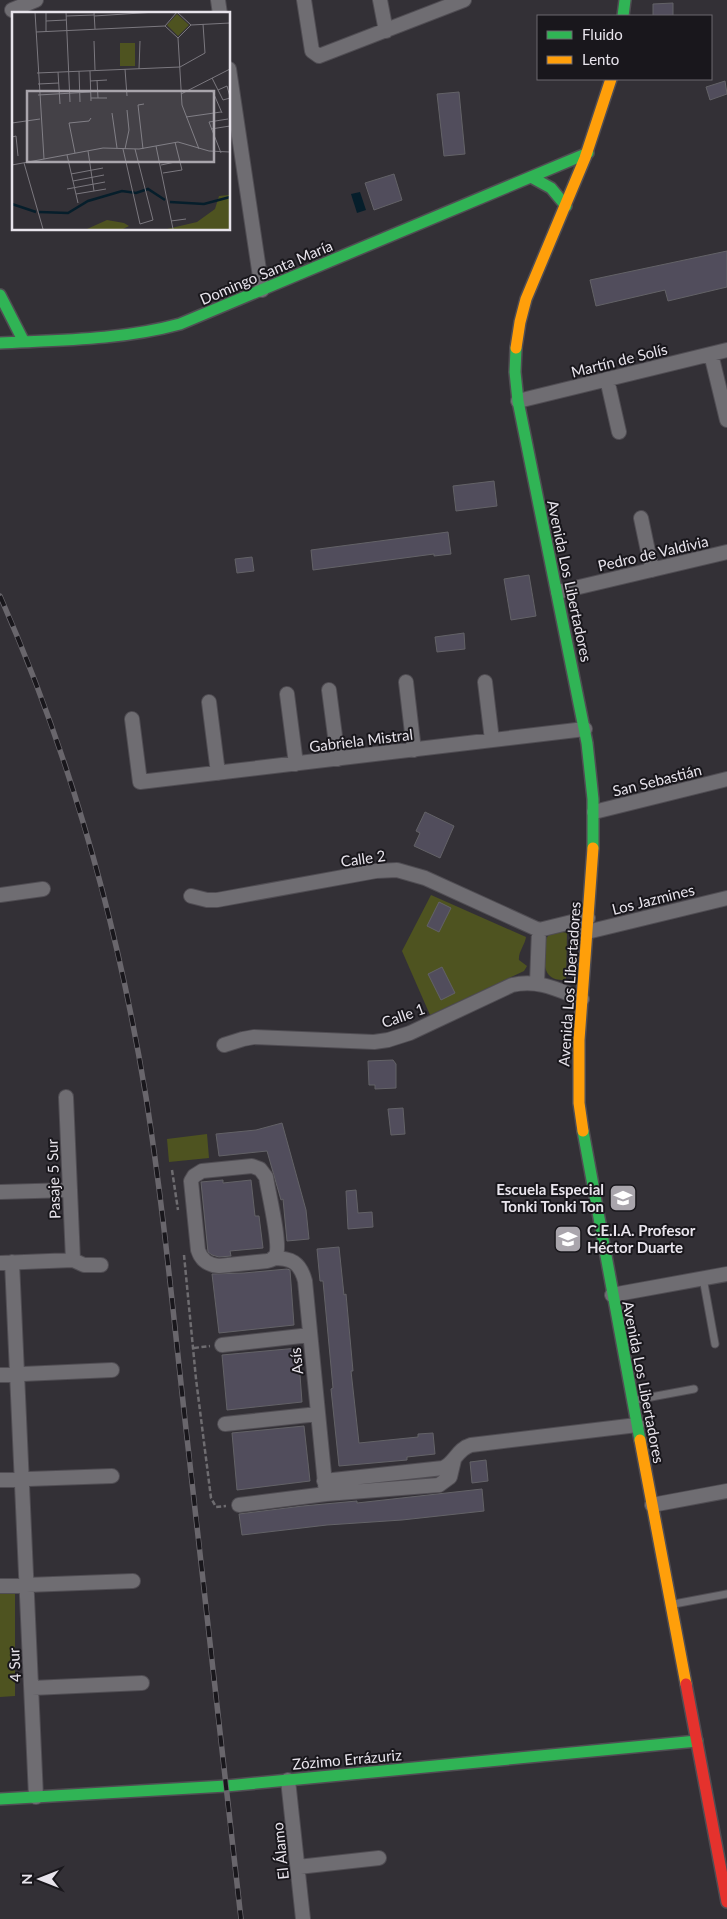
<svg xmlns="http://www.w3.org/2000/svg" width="727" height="1919" viewBox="0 0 727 1919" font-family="Lato,sans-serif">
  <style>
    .green { fill: #4e5320 }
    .water { fill: #061e2b }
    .building { fill: #514d5c; stroke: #636267 }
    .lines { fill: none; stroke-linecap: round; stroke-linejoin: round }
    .lane-casing { stroke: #504d53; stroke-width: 9 }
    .street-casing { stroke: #504d53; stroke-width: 16 }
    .fast-casing { stroke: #504d53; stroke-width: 14 }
    .slow-casing { stroke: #504d53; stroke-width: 14 }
    .jam-casing { stroke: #504d53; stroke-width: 14 }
    .path { stroke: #6e6c70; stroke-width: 2.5; stroke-dasharray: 5 2.5; stroke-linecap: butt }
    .lane { stroke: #6f6d72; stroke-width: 7 }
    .street { stroke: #6f6d72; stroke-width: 14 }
    .fast { stroke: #30b455; stroke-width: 11 }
    .slow { stroke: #ff9f0a; stroke-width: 11 }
    .jam { stroke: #e5322d; stroke-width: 11 }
    .rail-casing { stroke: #69666c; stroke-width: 5.5 }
    .rail { stroke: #19171c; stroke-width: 4; stroke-dasharray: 11; stroke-linecap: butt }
    .labels { text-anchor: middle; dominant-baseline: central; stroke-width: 4; stroke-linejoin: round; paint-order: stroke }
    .street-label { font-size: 15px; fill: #e8e4ec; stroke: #19171c }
    .poi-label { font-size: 15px; font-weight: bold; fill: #e8e4ec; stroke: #19171c; text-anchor: end }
    .inset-river { fill: none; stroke: #061e2b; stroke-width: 2.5 }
    .inset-road { fill: none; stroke: #7b787f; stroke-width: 1 }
    .view { fill: #a9a5ac; fill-opacity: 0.15; stroke: #a9a5ac; stroke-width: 2.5 }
    .inset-edge { fill: none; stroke: #e8e4ec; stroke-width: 2.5 }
  </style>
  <rect width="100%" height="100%" fill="#333036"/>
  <path class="green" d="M 431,895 L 526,937 C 525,945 518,952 519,960 L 527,966 L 524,971 L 430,1015 L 402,951 Z
    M 558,931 L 567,933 L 566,980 C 560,980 554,980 550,976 C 542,970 541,940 550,934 C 552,932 555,932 558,931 Z
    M 207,1134 L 209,1158 L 169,1162 L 167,1139 Z
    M 15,1591 L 15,1696 L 0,1697 L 0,1592 Z"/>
  <path class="water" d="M 360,192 L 366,210 L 357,213 L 351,194 Z"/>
  <path class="building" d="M 673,3 L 673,16 L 653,16 L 653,4 Z
    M 725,81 L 727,94 L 710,100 L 706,87 Z
    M 459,92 L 465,154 L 444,156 L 437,94 Z
    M 394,174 L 402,200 L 374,210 L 365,183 Z
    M 727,251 L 727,287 L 668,301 L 665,290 L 596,306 L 590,280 Z
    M 494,481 L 497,506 L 456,511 L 453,486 Z
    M 448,532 L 451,554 L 434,556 L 434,554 L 313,570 L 311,550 Z
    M 252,557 L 254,571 L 237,573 L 235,559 Z
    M 529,575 L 536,616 L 511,620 L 504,579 Z
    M 464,633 L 465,649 L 437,652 L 435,637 Z
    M 425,812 L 454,826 L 440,858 L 414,846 L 420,833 L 416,831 Z
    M 439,902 L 451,908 L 439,932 L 427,926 Z
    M 442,967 L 455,993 L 441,1000 L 428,974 Z
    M 393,1060 L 396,1064 L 396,1088 L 375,1089 L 375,1085 L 369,1085 L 368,1061 Z
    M 403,1108 L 405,1134 L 391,1135 L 388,1109 Z
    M 282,1123 L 306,1210 L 309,1239 L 287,1241 L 283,1199 L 281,1200 L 267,1151 L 219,1156 L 216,1134 L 256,1130 Z
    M 223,1180 L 223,1183 L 251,1180 L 255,1216 L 259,1216 L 263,1248 L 230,1251 L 231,1256 L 219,1257 L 212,1255 L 208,1252 L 201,1182 Z
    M 356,1190 L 358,1213 L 372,1212 L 373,1227 L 348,1229 L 346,1191 Z
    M 339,1247 L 344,1295 L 346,1294 L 353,1371 L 351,1371 L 359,1443 L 418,1437 L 418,1434 L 433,1433 L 435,1454 L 407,1457 L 407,1460 L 339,1466 L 331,1389 L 333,1388 L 323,1281 L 320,1281 L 317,1249 Z
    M 287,1269 L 290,1270 L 294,1325 L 219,1333 L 212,1274 L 244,1273 Z
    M 298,1348 L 302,1402 L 227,1410 L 222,1355 Z
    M 304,1426 L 310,1481 L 237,1490 L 232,1433 Z
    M 486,1460 L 488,1481 L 472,1483 L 470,1462 Z
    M 482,1489 L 484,1511 L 402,1520 L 327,1525 L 242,1535 L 239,1514 L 303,1506 L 357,1501 L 357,1503 Z"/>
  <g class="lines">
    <g class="lane-casing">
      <path id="lane" d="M 703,1278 L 715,1344
        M 635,1400 L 694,1389
        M 674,1604 L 727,1594"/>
    </g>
    <g class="street-casing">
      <path id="street" d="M 218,0 L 220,14
        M 304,0 L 312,51 L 319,56 L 464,0
        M 380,0 L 386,31
        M 12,10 L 36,0
        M 229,69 L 262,290
        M 711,354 L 727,420
        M 607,379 L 619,432
        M 518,401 L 727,350
        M 641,518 L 652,570
        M 558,592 L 727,552
        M 406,682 L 414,750
        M 485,682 L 492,740
        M 329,690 L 338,759
        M 287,694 L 296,764
        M 209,702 L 218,773
        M 132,719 L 140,782 L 585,729
        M 594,812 L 727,779
        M 0,895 L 43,889
        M 191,896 L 207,900 L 217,900 L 376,871 L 397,870 L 425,878 L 539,930 L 588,918
        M 587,932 L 727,898
        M 537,983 L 539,930
        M 224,1045 L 243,1039 L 254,1037 L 374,1042 L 388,1040 L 410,1033 L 512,985 C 539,979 558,990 582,999
        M 66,1097 L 73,1260
        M 252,1166 L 260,1169 L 266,1177 C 268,1191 281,1244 276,1255 C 275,1259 271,1260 267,1261 L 219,1266 C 208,1265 201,1260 198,1250 L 191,1181 L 194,1176 L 202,1171 Z
        M 0,1192 L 70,1190
        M 273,1258 C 291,1258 300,1262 305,1281 L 326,1494
        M 12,1262 L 36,1797
        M 0,1263 L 73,1260 L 84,1265 L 101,1265
        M 612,1295 L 727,1274
        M 222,1345 L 310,1335
        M 0,1375 L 112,1370
        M 225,1424 L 318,1414
        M 0,1480 L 112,1476
        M 324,1481 L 443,1468 C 455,1463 457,1449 471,1445 L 637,1425
        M 239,1505 L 326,1494 L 439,1485 L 450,1477 L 454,1460
        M 652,1505 L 727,1491
        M 0,1586 L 133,1581
        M 32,1688 L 142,1683
        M 288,1780 L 303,1919
        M 298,1867 L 379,1858"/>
    </g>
    <g class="fast-casing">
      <path id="fast" d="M 623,16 L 625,0
        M 531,177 L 551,188 L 566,206
        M 0,295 L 24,342
        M 0,343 C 61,340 121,340 180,324 L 588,153
        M 516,348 L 515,372 L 518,401 L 587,743 L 593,799 L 593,848
        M 583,1131 L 640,1440
        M 0,1799 L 226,1786 L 697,1741"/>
    </g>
    <g class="slow-casing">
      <path id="slow" d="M 516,348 L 520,322 L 526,299 L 585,158 L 611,79
        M 583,1131 L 579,1103 L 579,1040 L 593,848
        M 640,1440 L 686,1684"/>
    </g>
    <g class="jam-casing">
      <path id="jam" d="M 686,1684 L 727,1902"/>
    </g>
    <path class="path" d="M 172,1170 L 178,1210
      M 184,1255 L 196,1379 L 211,1498 L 216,1507 L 226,1506
      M 194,1348 L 210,1346"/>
    <use href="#lane" class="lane"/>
    <use href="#street" class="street"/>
    <use href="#fast" class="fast"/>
    <use href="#slow" class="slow"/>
    <use href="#jam" class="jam"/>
    <g class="rail-casing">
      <path id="rail" d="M 0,596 C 70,755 118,926 146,1097 C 163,1204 173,1312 185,1420 C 204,1586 222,1753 241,1919"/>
    </g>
    <use href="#rail" class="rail"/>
  </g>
  <defs>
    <g id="school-square" transform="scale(1.4375)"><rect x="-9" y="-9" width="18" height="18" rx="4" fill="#a9a5ac" stroke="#19171c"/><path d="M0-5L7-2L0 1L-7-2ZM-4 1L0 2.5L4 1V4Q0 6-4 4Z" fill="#fff"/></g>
  </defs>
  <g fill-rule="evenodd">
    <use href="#school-square" x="623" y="1198"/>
    <use href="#school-square" x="568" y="1239"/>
  </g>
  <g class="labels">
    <g class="street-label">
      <text transform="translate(266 272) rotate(-23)">Domingo Santa María</text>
      <text transform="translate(619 360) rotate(-14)">Martín de Solís</text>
      <text transform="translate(653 553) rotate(-13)">Pedro de Valdivia</text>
      <text transform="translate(570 581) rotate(78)">Avenida Los Libertadores</text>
      <text transform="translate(361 740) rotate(-7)">Gabriela Mistral</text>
      <text transform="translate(657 780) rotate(-14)">San Sebastián</text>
      <text transform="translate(363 858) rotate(-8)">Calle 2</text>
      <text transform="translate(653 899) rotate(-14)">Los Jazmines</text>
      <text transform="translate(569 984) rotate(-86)">Avenida Los Libertadores</text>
      <text transform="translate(403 1015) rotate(-20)">Calle 1</text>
      <text transform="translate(53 1179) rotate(-92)">Pasaje 5 Sur</text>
      <text transform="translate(296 1361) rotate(-96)">Asís</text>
      <text transform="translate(644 1382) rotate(79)">Avenida Los Libertadores</text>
      <text transform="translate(14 1665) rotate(-93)">4 Sur</text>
      <text transform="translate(347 1759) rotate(-5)">Zózimo Errázuriz</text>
      <text transform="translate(280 1851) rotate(-96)">El Álamo</text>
    </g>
    <g class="poi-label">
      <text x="604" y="1189">Escuela Especial<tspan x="604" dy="17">Tonki Tonki Ton</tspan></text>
      <text x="587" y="1230" text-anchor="start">C.E.I.A. Profesor<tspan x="587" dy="17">Héctor Duarte</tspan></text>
    </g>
  </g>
  <g transform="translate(12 12)">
    <rect width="218" height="218" fill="#333036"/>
    <path d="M 165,2 L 177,13 L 166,24 L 155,13 ZM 108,31 L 123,31 L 123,54 L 108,54 ZM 217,183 L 217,217 L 155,217 L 185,210 L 203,197 L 207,184 ZM 95,208 L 112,211 L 117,214 L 111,217 L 75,217 Z" fill="#4e5320"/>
    <path class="inset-river" d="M 158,190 L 192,192 L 218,185M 0,192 L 24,200M 27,200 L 56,201 L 76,189 L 110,179 L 124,181 L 136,177 L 153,188"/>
    <path class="inset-road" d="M 23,0 L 32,147M 34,0 L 34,19M 54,0 L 58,90M 82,0 L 83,17M 165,0 L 179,13M 54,4 L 82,3M 82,4 L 144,0M 34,9 L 54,8M 179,13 L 218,11M 153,14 L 165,0M 153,14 L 166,26M 24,20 L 153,14M 166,26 L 170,93 L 187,137M 166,26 L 179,13M 82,29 L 83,58M 113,57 L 115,84M 127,57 L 128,29M 67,59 L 68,90M 78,59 L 79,89M 46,60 L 48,92M 25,61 L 168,55 L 193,41 L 191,12M 200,66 L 211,88 L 218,86M 85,68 L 86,86M 78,69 L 95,68M 26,72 L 47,71M 206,78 L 215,74 L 218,85M 201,80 L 210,101M 169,82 L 218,57M 26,83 L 79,80M 79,86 L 95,86M 100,101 L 105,136M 174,105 L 209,100M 0,111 L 28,107M 57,111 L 63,141M 57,111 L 77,109 L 79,106M 199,117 L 218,114M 0,125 L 4,124 L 6,144M 144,134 L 161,217M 111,137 L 128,212M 113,137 L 117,118 L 115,98M 123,137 L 141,208 L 128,212M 131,137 L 126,93 L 132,92M 76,139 L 82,179M 209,141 L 197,110 L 216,107M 55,143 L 66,191M 12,151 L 31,217M 0,153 L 91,136 L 127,137 L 166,130 L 197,139 L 218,140M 149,153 L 168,149M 151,161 L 170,158 L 163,130M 59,162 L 91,156M 61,169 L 92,163M 55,177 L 93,170M 64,182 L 94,177M 159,209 L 174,207"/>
    <path class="view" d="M 15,79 L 202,79 L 202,150 L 15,150 Z"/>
    <rect width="218" height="218" class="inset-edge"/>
  </g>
  <rect x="537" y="15" width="175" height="65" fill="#19171c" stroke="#6c696f"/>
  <rect x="547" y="31" width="25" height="8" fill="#30b455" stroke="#6c696f"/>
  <text x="582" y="40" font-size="15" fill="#e8e4ec">Fluido</text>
  <rect x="547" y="56" width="25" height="8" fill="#ff9f0a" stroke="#6c696f"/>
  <text x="582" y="65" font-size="15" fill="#e8e4ec">Lento</text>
  <g transform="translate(40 1879) rotate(270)" stroke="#19171c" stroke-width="4" paint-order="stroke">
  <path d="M0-4L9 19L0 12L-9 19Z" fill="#e8e4ec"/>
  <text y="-8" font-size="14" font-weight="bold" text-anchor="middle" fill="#e8e4ec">N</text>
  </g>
</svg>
